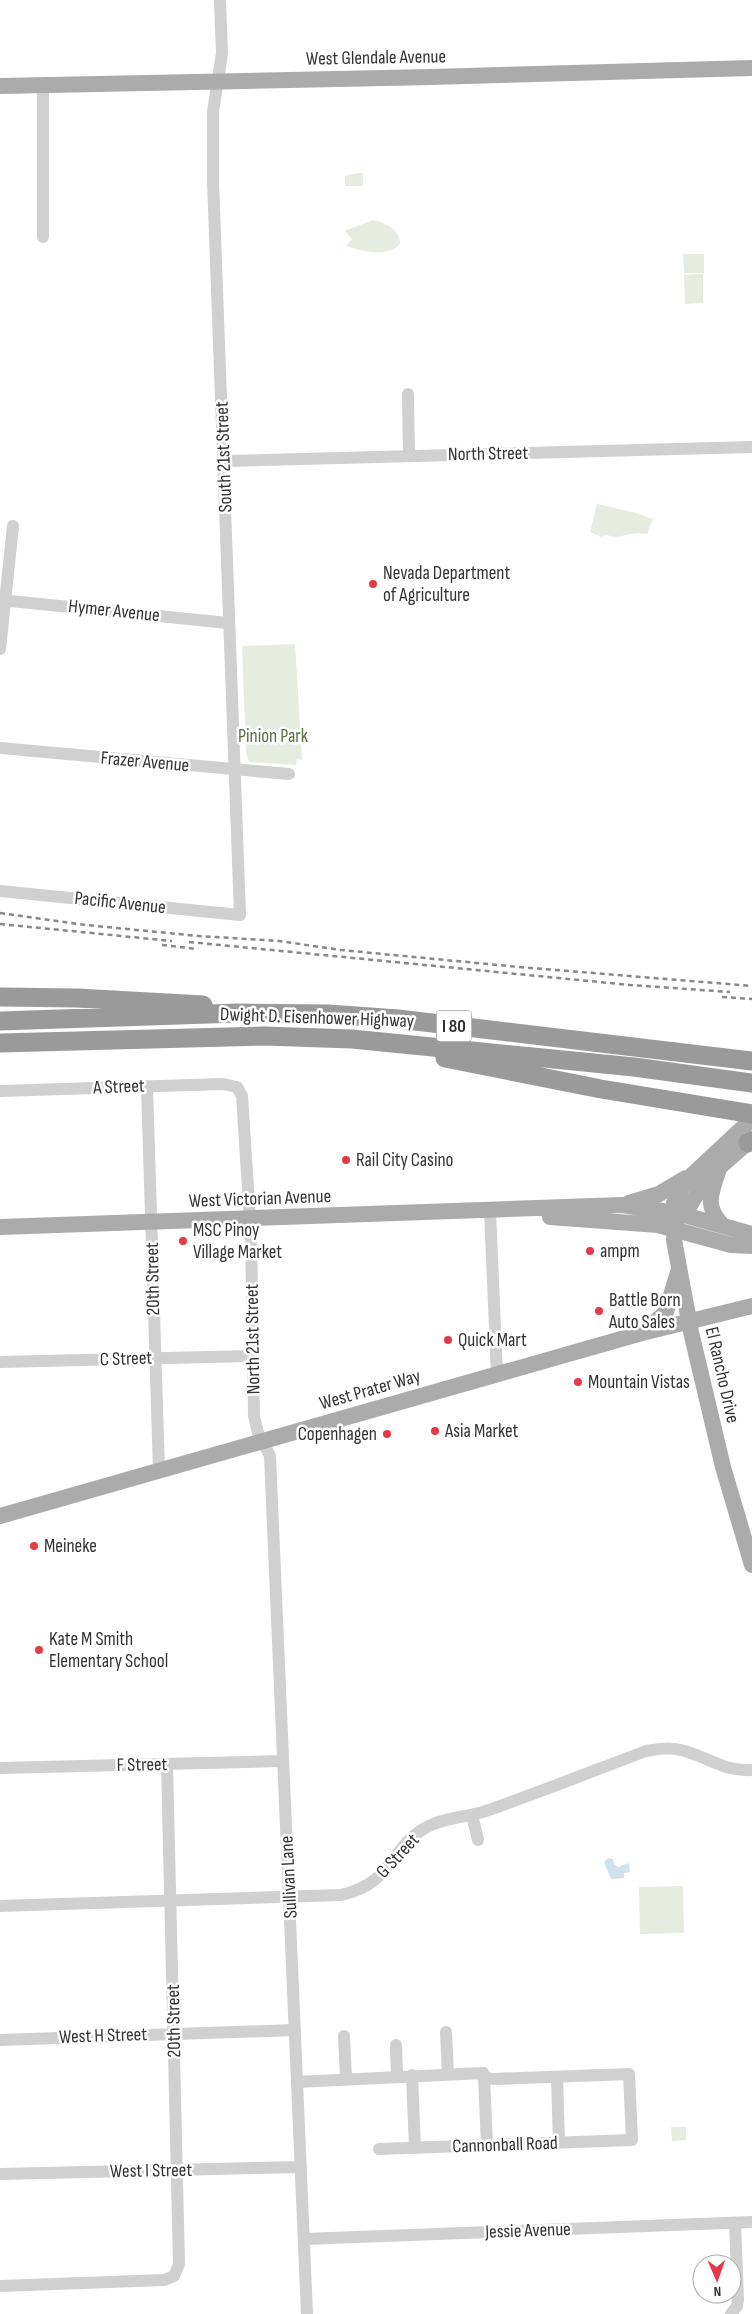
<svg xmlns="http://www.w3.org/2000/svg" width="752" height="2314" viewBox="0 0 752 2314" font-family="'Sofia Sans Condensed',sans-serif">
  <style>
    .green { fill: #e6ecdf }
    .water { fill: #cfe2ee }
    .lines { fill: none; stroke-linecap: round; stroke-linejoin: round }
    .minor { stroke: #d0d0d0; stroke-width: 12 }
    .major { stroke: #ababab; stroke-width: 16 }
    .highway { stroke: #9a9a9a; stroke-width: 19 }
    .rail { stroke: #888; stroke-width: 2.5; stroke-dasharray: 5 4; stroke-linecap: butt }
    .poi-dot { fill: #e63946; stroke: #fff; stroke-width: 2 }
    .labels { text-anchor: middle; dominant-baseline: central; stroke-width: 5; stroke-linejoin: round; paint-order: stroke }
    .shield { fill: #fff; stroke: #707070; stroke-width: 1 }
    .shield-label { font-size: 18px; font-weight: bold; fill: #333 }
    .street-label { font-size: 19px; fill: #333; stroke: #fff }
    .poi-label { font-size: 19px; fill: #333; stroke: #fff; text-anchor: start }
    .park-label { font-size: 19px; fill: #56703f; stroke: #fff }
  </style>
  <rect width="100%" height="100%" fill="#fff"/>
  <path class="green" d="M 358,173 L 363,173 L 363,186 L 345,186 L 345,176 Z
    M 373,220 C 385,222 401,231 400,244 C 387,258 362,251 346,246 L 352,239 L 345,231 Z
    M 683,254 L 704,254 L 704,273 L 684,273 Z
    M 703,274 L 703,303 L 685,304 L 684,275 Z
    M 597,504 L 636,513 L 653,519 L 647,534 C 637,532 627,535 617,537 C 610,537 607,533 601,537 L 590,532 Z
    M 295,644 L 302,760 L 297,759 L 296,765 L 249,762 L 246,753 L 242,646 Z
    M 683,1886 L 684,1933 L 640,1934 L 639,1887 Z
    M 671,2127 L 686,2127 L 686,2140 L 672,2141 Z"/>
  <path class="water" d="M 608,1858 L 613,1859 L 614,1864 L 618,1867 L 629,1863 L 630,1872 L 624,1873 L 624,1878 L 611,1879 L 604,1862 Z"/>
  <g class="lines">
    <path class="minor" d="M 43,237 L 43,84
      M 408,394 L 409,456
      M 225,461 L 752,447
      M 0,600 L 228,623
      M 0,649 L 13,526
      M 0,748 L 289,774
      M 0,891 L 240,915 L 213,181 L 213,112 L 222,53 L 220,0
      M 147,1087 L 159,1471
      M 0,1091 L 223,1084 L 237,1087 L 242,1096 L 251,1236 L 254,1416 L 258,1433 L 270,1456 L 307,2314
      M 490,1211 L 497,1375
      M 0,1362 L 252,1356
      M 0,1768 L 283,1761
      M 472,1815 L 478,1840
      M 0,1906 L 341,1895 C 396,1883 389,1844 431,1825 C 448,1817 468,1817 486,1811 C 540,1792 593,1771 646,1751 C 658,1749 670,1747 681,1750 C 707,1756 723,1772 752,1770
      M 446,2032 L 448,2074
      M 344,2036 L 346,2078
      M 0,2040 L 295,2030
      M 396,2045 L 397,2076
      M 412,2075 L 415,2148
      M 484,2077 L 487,2145
      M 557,2077 L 559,2143
      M 297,2082 L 483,2073 L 484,2077 L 493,2079 L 629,2074 L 632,2140 L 379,2149
      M 0,2174 L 301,2167
      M 304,2239 L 752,2222
      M 0,2286 L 164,2280 L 174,2276 L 179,2264 L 167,1764
      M 731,2314 L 737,2306 L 738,2300 L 735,2223"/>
    <path class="major" d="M 0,86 L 431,77 L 752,68
      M 752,1119 L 693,1174 L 682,1187 L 674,1203 L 677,1213 L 674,1240 L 691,1332 L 723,1467 L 752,1565
      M 718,1172 C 710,1195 705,1207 723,1226
      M 629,1203 L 659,1194 L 686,1178
      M 677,1213 L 689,1207 L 705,1180 L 752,1139
      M 550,1217 L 658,1225 L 731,1245 L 752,1246
      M 0,1227 L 622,1205 L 677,1213 L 752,1234
      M 646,1330 L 666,1312 L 678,1272
      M 0,1516 L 642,1333 L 752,1306"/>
    <path class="highway" d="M 0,997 L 77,998 L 203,1005
      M 0,1021 L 238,1013 L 328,1014 L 398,1019 L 752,1061
      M 0,1043 L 264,1036 L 352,1039 L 634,1067 L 752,1083
      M 445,1058 L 601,1089 L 752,1114
      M 748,1143 L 752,1141"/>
    <path class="rail" d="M 0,913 L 86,925 L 199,936 L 279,941 L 341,950 L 519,967 L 752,986
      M 0,924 L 172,941
      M 189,942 L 630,985 L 730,992
      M 162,945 L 197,949
      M 722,997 L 752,999"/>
  </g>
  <g class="poi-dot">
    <circle cx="373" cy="584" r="5"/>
    <circle cx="346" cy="1160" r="5"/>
    <circle cx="183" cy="1241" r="5"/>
    <circle cx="590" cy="1251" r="5"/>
    <circle cx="599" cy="1311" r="5"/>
    <circle cx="448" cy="1340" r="5"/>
    <circle cx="578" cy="1382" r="5"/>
    <circle cx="435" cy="1431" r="5"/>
    <circle cx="387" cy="1434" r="5"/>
    <circle cx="34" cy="1546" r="5"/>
    <circle cx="39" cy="1650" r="5"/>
  </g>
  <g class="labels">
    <rect class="shield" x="436.5" y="1010.5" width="35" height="31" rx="4"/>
    <g class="shield-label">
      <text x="454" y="1026">I 80</text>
    </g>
    <g class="street-label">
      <text transform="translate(376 58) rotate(-1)">West Glendale Avenue</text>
      <text transform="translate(488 454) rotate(-1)">North Street</text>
      <text transform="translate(224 457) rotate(-92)">South 21st Street</text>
      <text transform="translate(114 611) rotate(6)">Hymer Avenue</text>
      <text transform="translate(145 762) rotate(5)">Frazer Avenue</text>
      <text transform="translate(120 903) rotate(6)">Pacific Avenue</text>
      <text transform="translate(317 1018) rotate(2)">Dwight D. Eisenhower Highway</text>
      <text transform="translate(119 1087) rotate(-2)">A Street</text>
      <text transform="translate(260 1199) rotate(-2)">West Victorian Avenue</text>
      <text transform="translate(153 1279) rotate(-91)">20th Street</text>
      <text transform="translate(253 1339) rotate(-91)">North 21st Street</text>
      <text transform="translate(126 1359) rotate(-2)">C Street</text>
      <text transform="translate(722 1375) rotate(77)">El Rancho Drive</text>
      <text transform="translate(370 1390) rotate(-16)">West Prater Way</text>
      <text transform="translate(142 1765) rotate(-1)">F Street</text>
      <text transform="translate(398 1856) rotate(-47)">G Street</text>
      <text transform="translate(289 1877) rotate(-93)">Sullivan Lane</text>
      <text transform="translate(174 2021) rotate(-91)">20th Street</text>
      <text transform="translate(103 2036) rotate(-2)">West H Street</text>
      <text transform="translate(505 2145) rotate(-2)">Cannonball Road</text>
      <text transform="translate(151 2171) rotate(-1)">West I Street</text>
      <text transform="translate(528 2231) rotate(-2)">Jessie Avenue</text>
    </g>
    <g class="poi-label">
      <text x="383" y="573">Nevada Department<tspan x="383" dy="22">of Agriculture</tspan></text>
      <text x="356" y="1160">Rail City Casino</text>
      <text x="193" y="1230">MSC Pinoy<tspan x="193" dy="22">Village Market</tspan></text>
      <text x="600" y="1251">ampm</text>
      <text x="609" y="1300">Battle Born<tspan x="609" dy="22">Auto Sales</tspan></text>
      <text x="458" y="1340">Quick Mart</text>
      <text x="588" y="1382">Mountain Vistas</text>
      <text x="445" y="1431">Asia Market</text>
      <text x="377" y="1434" text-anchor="end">Copenhagen</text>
      <text x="44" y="1546">Meineke</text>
      <text x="49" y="1639">Kate M Smith<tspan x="49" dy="22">Elementary School</tspan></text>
    </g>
    <g class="park-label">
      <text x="273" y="736">Pinion Park</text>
    </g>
  </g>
  <g transform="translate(717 2279) rotate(178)"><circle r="24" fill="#ffffff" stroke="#adadad"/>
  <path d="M0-4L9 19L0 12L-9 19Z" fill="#e63946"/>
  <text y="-8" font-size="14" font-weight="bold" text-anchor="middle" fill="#333333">N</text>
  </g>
</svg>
